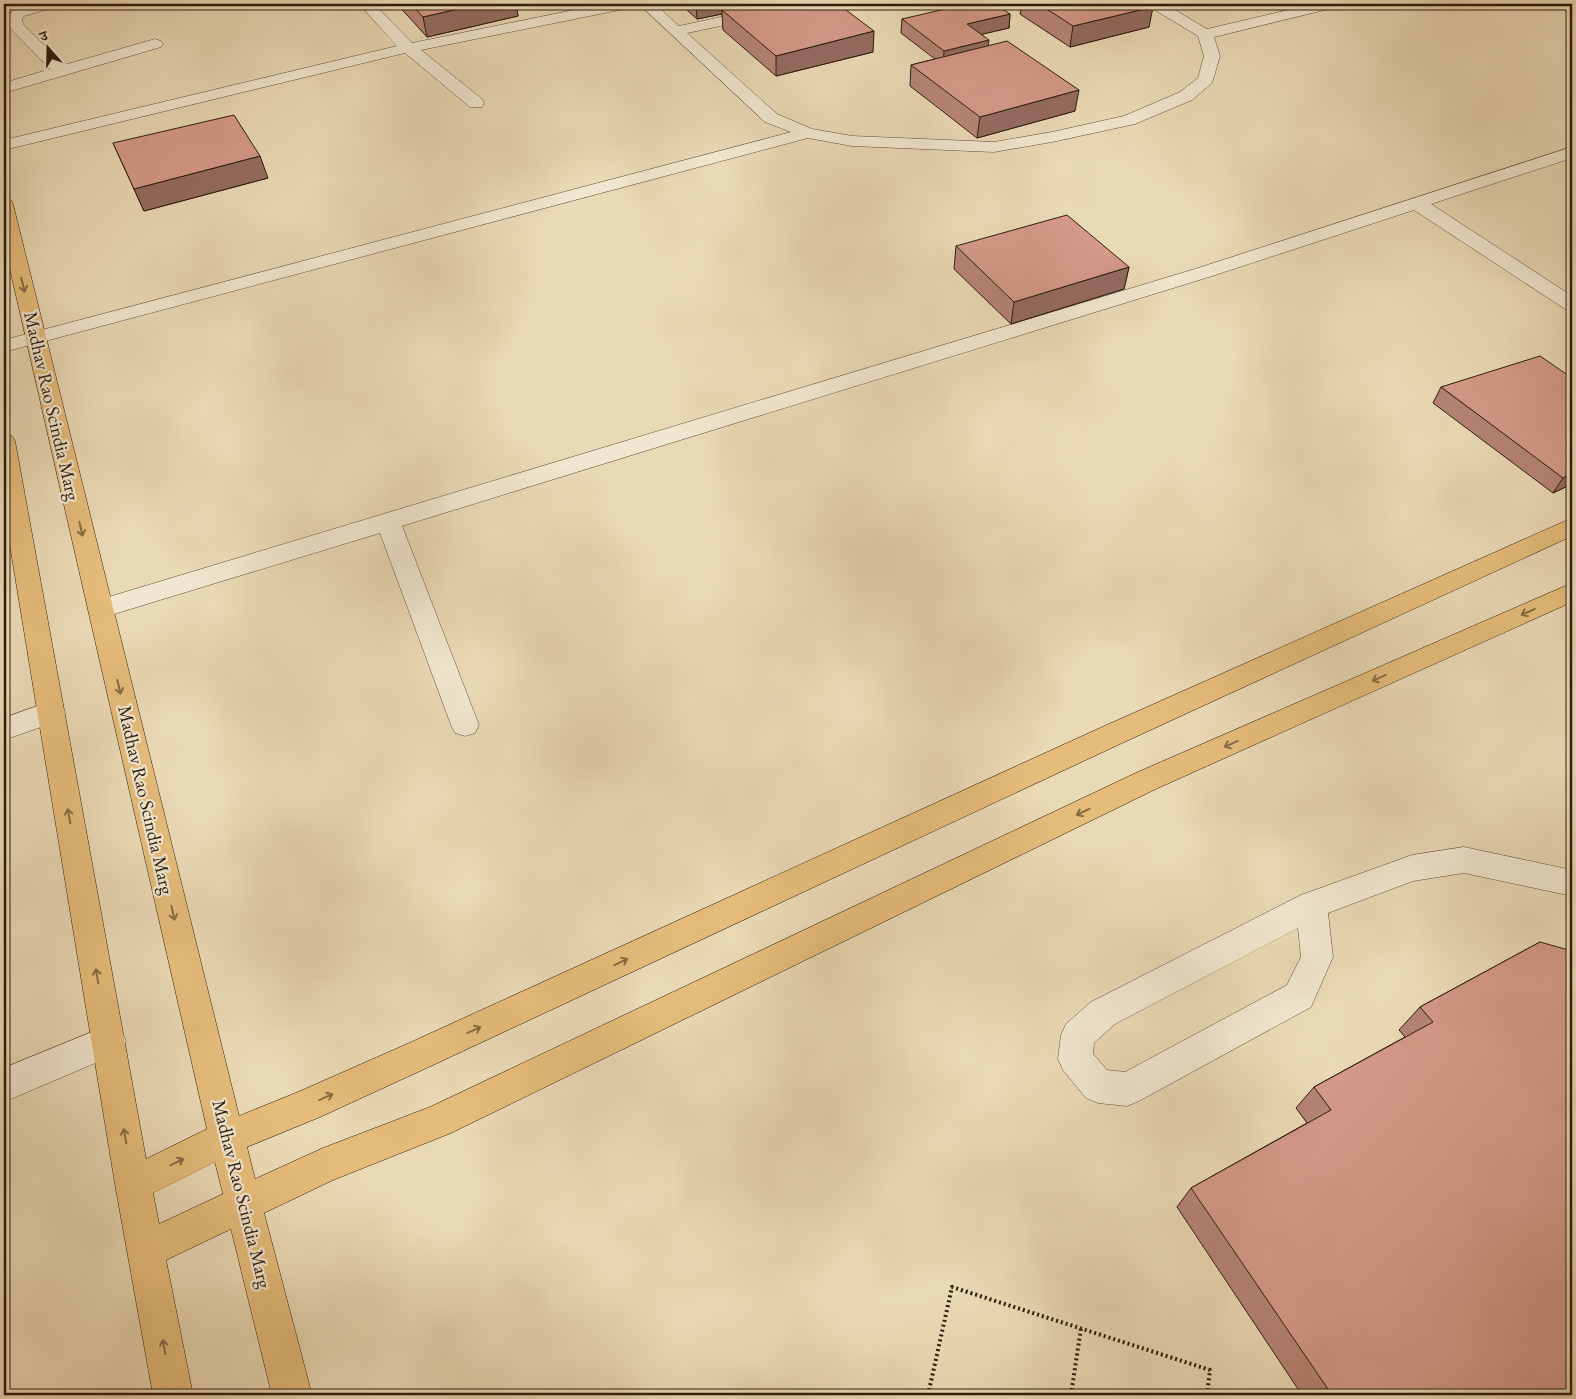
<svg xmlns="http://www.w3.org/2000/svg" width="1576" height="1399" viewBox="0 0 1576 1399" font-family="'EB Garamond','Noto Serif Devanagari',serif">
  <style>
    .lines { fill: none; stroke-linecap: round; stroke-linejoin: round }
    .minor-casing { stroke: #5c4b38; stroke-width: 1 }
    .major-casing { stroke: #2c1c0e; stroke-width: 1 }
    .path { stroke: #2c1c0e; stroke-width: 4; stroke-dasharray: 2 3; stroke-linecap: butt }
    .minor { fill: #f1e6cf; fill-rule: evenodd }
    .major { fill: #e5bc7a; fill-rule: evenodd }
    .wall { fill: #b68476; stroke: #2c1c0e }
    .shaded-wall { fill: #946b60; stroke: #2c1c0e }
    .building { fill: #d49989; stroke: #2c1c0e }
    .oneway { stroke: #886c44 }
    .labels { text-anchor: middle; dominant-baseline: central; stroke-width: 4.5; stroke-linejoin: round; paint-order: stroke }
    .street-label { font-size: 19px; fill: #2c1c0e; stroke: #f1e6cf }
  </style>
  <rect width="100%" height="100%" fill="#ead9b5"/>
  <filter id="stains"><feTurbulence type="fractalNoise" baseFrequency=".004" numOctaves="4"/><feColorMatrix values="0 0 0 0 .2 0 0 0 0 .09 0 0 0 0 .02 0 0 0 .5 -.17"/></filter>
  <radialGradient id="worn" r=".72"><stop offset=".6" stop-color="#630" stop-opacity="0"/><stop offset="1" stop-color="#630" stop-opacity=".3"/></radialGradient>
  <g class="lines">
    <g class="minor-casing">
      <path id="minor" d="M 34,4 L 58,4 L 55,7 L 24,16 L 22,19 L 23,24 L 64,65 L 155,39 L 161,41 L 163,44 L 161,47 L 4,93 L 4,83 L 50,69 L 7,25 L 6,18 L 14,10 Z
        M 359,4 L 374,4 L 412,43 L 603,4 L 632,4 L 629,7 L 624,9 L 421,50 L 482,99 L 484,103 L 482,107 L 470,107 L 405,53 L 4,150 L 4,140 L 397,46 Z
        M 639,4 L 655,4 L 679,26 L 782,4 L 809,4 L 807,7 L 802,9 L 687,33 L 777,114 L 812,129 L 852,136 L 994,142 L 1052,132 L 1124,116 L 1180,92 L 1198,78 L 1204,56 L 1198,36 L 1150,7 L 1148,4 L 1165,4 L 1207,29 L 1314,4 L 1340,4 L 1337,7 L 1214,37 L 1220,56 L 1212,83 L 1192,100 L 1135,124 L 1052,142 L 994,152 L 852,146 L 808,138 L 4,352 L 4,340 L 791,132 L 765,122 Z
        M 1572,147 L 1572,158 L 1431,204 L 1572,296 L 1572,311 L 1565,309 L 1414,210 L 1209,277 L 402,526 L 479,725 L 475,733 L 465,736 L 455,733 L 451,725 L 380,533 L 101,618 L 92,616 L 88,609 L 92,602 L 1195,269 Z
        M 51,701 L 61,704 L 65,712 L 61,720 L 4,740 L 4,718 Z
        M 1464,847 L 1572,870 L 1572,896 L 1464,873 L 1413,881 L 1328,913 L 1333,957 L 1311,1007 L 1139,1101 L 1127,1106 L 1098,1103 L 1086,1098 L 1063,1070 L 1058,1059 L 1061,1035 L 1066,1024 L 1091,1002 L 1301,895 L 1412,855 ZM 1298,928 L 1301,957 L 1287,985 L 1125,1072 L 1107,1070 L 1093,1054 L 1094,1043 L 1115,1024 Z
        M 109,1025 L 121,1030 L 126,1041 L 121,1052 L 4,1102 L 4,1068 Z"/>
    </g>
    <g class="major-casing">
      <path id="major" d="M 4,198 L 11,200 L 13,204 L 239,1116 L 298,1092 L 407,1044 L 1100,728 L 1572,518 L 1572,536 L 1120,744 L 431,1066 L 320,1117 L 247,1147 L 255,1179 L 323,1148 L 430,1107 L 1138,772 L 1572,583 L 1572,602 L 1158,788 L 451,1133 L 333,1180 L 264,1213 L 312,1395 L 272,1395 L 231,1229 L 166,1260 L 193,1395 L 153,1395 L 115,1184 L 4,509 L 4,434 L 12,436 L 15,441 L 146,1159 L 207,1129 L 4,243 ZM 215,1162 L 223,1194 L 159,1224 L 153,1193 Z"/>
    </g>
    <path class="path" d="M 928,1395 L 952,1287 L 1210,1370 L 1207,1395
      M 1071,1395 L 1081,1328"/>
    <use href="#minor" class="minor"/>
    <use href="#major" class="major"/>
  </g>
  <path class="wall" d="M 397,4 L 516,4 L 518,16 L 427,37 Z
    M 680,4 L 838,4 L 873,52 L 776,76 L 723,30 L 722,14 L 697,19 Z
    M 1022,4 L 1148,4 L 1149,27 L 1070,47 L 1020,14 Z
    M 1010,14 L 1009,28 L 982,34 L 988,46 L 1075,111 L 977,138 L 910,86 L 911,65 L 935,59 L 901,33 L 902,19 Z
    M 113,143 L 268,178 L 144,211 Z
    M 956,246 L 1129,267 L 1124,289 L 1011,324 L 954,269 Z
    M 1441,387 L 1572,484 L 1553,493 L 1433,403 Z
    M 1540,942 L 1572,1395 L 1302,1395 L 1177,1207 L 1191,1188 L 1307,1123 L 1296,1108 L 1314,1087 L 1405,1037 L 1399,1030 L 1420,1007 Z"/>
  <path class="shaded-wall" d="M 480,4 L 516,4 L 518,16 L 427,37 L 423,17 Z
    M 696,4 L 767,4 L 722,10 L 722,14 L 697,19 Z
    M 1153,7 L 1149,27 L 1070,47 L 1073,26 Z
    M 1010,14 L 1009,28 L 966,38 L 967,24 Z
    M 874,31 L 873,52 L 776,76 L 776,56 Z
    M 989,40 L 987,54 L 943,65 L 944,51 Z
    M 1079,90 L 1075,111 L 977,138 L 980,117 Z
    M 260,156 L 268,178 L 144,211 L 134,189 Z
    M 1129,267 L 1124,289 L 1011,324 L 1014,302 Z
    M 1572,473 L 1572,484 L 1553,493 L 1563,478 Z"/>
  <path class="building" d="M 411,4 L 480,4 L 423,17 Z
    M 750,4 L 838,4 L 874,31 L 776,56 L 722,10 Z
    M 967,4 L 995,4 L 1010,14 L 967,24 L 989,40 L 944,51 L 902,19 Z
    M 1039,4 L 1148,4 L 1153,7 L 1073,26 Z
    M 1007,41 L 1079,90 L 980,117 L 911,65 Z
    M 234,115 L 260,156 L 134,189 L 113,143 Z
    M 1067,215 L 1129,267 L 1014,302 L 956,246 Z
    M 1540,356 L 1572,378 L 1572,473 L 1563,478 L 1441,387 Z
    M 1540,942 L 1572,951 L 1572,1395 L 1332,1395 L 1191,1188 L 1331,1110 L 1314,1087 L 1433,1022 L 1420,1007 Z"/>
  <defs><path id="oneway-shaft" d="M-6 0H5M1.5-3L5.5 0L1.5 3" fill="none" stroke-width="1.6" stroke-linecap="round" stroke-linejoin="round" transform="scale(1.25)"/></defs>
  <g class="oneway">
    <use href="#oneway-shaft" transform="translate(23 285) rotate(76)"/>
    <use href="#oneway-shaft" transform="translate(81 529) rotate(77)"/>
    <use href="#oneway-shaft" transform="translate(1528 612) rotate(156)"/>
    <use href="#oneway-shaft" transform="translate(1379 678) rotate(156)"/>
    <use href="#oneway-shaft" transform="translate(119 687) rotate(77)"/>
    <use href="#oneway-shaft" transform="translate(1231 744) rotate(156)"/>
    <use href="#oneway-shaft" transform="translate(1083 812) rotate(154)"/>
    <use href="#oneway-shaft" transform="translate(69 816) rotate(-100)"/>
    <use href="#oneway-shaft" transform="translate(173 913) rotate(77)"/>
    <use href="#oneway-shaft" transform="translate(621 962) rotate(-25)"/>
    <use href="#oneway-shaft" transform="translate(97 976) rotate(-100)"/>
    <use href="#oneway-shaft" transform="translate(474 1030) rotate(-25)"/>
    <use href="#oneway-shaft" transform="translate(326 1097) rotate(-24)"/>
    <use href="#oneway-shaft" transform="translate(125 1136) rotate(-100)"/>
    <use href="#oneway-shaft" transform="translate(177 1162) rotate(-26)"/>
    <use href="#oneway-shaft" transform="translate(164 1347) rotate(-101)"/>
  </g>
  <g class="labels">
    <g class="street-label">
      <text transform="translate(52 406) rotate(77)">Madhav Rao Scindia Marg</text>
      <text transform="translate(146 800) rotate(77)">Madhav Rao Scindia Marg</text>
      <text transform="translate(242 1194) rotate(76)">Madhav Rao Scindia Marg</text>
    </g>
  </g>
  <rect width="1576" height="1399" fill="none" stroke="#ead9b5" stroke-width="20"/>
  <rect x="5" y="5" width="1566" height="1389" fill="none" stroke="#2c1c0e" stroke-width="2.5"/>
  <rect x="10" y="10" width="1556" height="1379" fill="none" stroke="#2c1c0e"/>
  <g transform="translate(48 48) rotate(340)" stroke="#f1e6cf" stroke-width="4" paint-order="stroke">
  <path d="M0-4L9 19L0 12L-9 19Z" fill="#2c1c0e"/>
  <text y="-8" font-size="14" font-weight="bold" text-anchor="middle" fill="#2c1c0e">उ</text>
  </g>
  <rect width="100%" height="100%" filter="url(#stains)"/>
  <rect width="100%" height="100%" fill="url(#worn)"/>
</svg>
